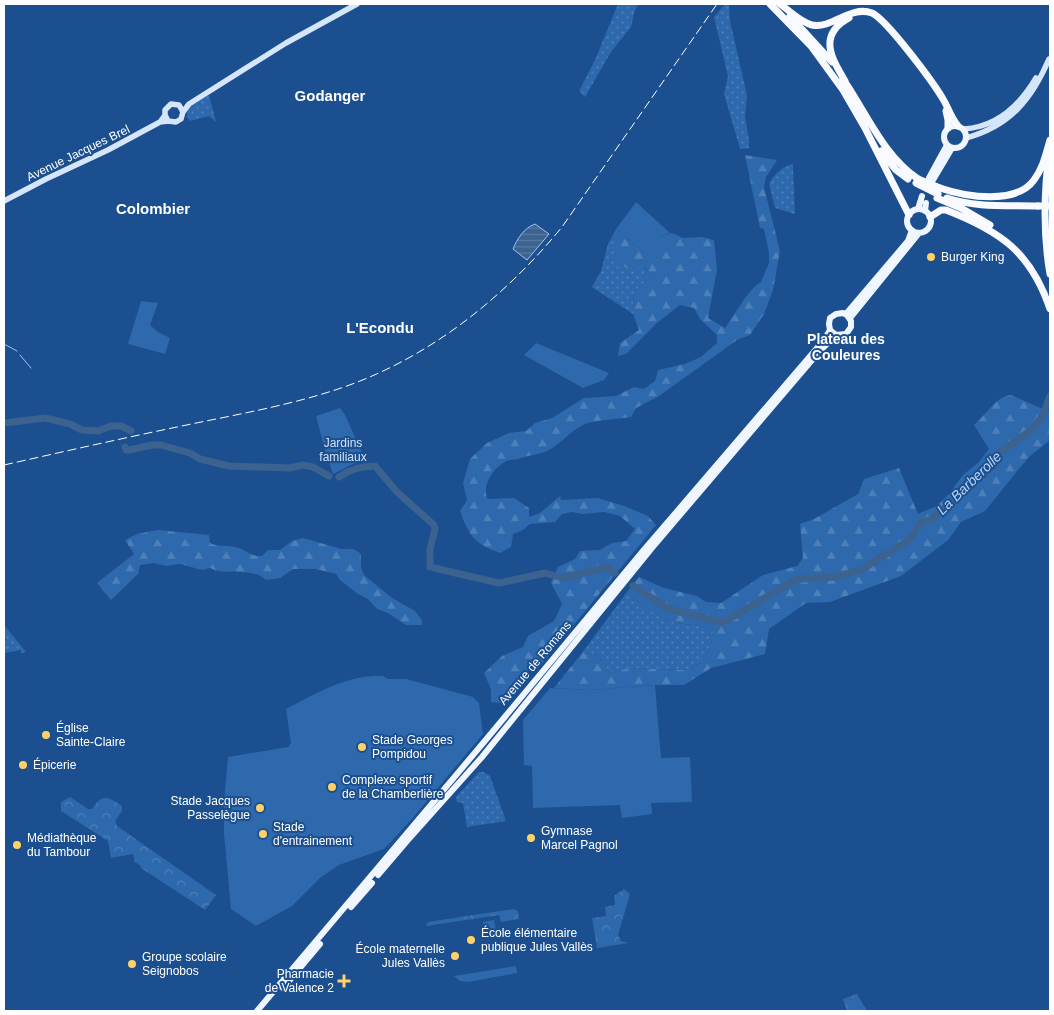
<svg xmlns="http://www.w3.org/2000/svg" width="1054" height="1015" viewBox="0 0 1054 1015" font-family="Helvetica,sans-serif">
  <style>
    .grass { fill: url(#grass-dots) }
    .forest { fill: url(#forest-firs) }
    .park { fill: url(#park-crowns) }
    .garden { fill: #2e69ad }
    .water { fill: url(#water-rules); stroke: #9cc4f0 }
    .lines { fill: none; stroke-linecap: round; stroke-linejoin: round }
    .stream { stroke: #9cc4f0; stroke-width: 1 }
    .river { stroke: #3c6290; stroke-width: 7 }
    .secondary { stroke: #d6e6fa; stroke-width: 5.5 }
    .primary { stroke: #f0f6ff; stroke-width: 6 }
    .trunk { stroke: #f8faff; stroke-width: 7 }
    .rail { stroke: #fff; stroke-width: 1; stroke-dasharray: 9 4; stroke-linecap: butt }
    .trunk-bridge { stroke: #f8faff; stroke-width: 7 }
    .poi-dot { fill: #ffd166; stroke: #1b4f8f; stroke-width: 2 }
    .labels { text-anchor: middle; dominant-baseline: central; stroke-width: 4; stroke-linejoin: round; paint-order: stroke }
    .street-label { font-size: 12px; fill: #fff; stroke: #1b4f8f }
    .poi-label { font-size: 12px; fill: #fff; stroke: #1b4f8f; text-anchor: start }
    .park-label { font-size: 12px; fill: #cfe3fa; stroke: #1b4f8f }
    .neighbourhood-label { font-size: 14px; font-weight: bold; fill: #fff; stroke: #1b4f8f }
    .water-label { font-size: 14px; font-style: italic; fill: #b5d3f5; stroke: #1b4f8f }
    .quarter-label { font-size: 15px; font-weight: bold; fill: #fff; stroke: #1b4f8f }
  </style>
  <defs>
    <pattern id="grass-dots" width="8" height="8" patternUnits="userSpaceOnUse" patternTransform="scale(1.25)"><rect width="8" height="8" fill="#2e69ad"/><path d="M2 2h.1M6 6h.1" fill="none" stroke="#4d80b9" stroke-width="1.8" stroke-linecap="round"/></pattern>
    <pattern id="forest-firs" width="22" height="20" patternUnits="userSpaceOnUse" patternTransform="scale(1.25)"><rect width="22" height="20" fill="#2e69ad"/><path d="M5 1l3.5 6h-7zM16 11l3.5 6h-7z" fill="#4d80b9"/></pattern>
    <pattern id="park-crowns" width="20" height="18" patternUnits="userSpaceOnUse" patternTransform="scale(1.25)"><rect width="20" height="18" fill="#2e69ad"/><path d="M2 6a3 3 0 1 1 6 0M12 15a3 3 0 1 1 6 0" fill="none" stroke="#4d80b9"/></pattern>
    <pattern id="water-rules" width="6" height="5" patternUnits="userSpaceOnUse" patternTransform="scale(1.25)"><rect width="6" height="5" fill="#3c6290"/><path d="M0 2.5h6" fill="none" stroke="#597aa1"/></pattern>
  </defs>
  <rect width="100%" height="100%" fill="#1b4f8f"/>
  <path class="grass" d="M 618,4 L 638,4 L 634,13 L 631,27 L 611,52 L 585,97 L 579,91 L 595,60 Z
    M 725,4 L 729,4 L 730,21 L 747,95 L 745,116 L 749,141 L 749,148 L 740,149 L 724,94 L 728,76 L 714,17 Z
    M 209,95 L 216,122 L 209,116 L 190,121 C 179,109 200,101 209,95 Z
    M 793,164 L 793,169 L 795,214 L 775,208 L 769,184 C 773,175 783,166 793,164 Z
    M 616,229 L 613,239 L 649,272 L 647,280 L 634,292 L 633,314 L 592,287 L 601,271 L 608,244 Z
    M 627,592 C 642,605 655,616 674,622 C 688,626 699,623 713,631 L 711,645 L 703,662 L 686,670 L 629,668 L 610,673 L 598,655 L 582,653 Z
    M 4,625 L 26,652 L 21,653 L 21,650 L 4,653 L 4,644 L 6,639 L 4,636 Z
    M 479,772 L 484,772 L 490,776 L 506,821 L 467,827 L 463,803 L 457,802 L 456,797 Z"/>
  <path class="forest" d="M 745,155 L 777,160 L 766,177 L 764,187 L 780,251 L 773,290 L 764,314 L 750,335 L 737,340 L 659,396 L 636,408 L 631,417 C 619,419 595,420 585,424 C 571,430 561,444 547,451 C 538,455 528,455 518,459 C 515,460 510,459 507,461 C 494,467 482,484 487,498 L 491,499 L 514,498 L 529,508 L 529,517 L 540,513 L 560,496 L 561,500 L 598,498 L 624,506 L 648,516 L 656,525 L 540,666 L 530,669 L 509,687 L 502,703 L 491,702 L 491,689 L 484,673 L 502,656 L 523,647 L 528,636 L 554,621 L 562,604 L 551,583 L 558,567 L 575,559 L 580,551 L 600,550 L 612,543 L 626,541 L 635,529 L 620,516 L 604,512 L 583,514 L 572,512 L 562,514 L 555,522 L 530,524 L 523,530 L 513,534 L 511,547 L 500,553 C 474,544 469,535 460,511 L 467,500 L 463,483 L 470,459 L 487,443 L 509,433 L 526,431 L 535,423 L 552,418 L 584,398 L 616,396 L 634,387 L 644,389 L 655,381 L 658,370 L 685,364 L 701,357 L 717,343 L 717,335 L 700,319 L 694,308 L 680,305 L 658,322 L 626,354 L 618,356 L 620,343 L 639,330 L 633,314 L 634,292 L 647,280 L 649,272 L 645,267 L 630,270 L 615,261 L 613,239 L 616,229 L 644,252 L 659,237 L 672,233 L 683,238 L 701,237 L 714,240 L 717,270 L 708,318 L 725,328 L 745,298 L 754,287 L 761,282 L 769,263 L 769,253 L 764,229 L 760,228 Z
    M 1011,395 L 1050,412 L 1050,440 L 1030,456 L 1018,470 L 985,511 L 961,522 L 948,540 L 901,576 L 830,602 L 806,603 L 769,629 L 765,654 L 711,668 L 684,685 L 655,685 L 589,690 L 554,688 L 582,653 L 598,655 L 610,673 L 629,668 L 686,670 L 703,662 L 711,645 L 713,631 C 699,623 688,626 674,622 C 655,616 642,605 627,592 L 639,577 L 664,588 L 697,596 L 706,602 L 721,603 L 763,575 L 797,566 L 803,558 L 800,524 L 814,519 L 858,494 L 864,479 L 899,468 L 918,514 L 936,506 L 949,494 L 963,475 L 979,462 L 989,449 L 974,425 C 986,415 996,396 1011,395 Z
    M 158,530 L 209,535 L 210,543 C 218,547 226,545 235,547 C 245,549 251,557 262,556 L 268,550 L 280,550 L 292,541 L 303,538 L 341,549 L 354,549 L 361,554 L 361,567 L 364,575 L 392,598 L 415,611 L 422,620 L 422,625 L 406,625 L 388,613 L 377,609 L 368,599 L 358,594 L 340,580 L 336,574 L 316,569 L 293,569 L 280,578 L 266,580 C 251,566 228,577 210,568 L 202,570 L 180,564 L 166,566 L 154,563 L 140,565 L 138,574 L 111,600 L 97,583 L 134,554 L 125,540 L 137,534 Z"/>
  <path class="park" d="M 70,797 L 88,809 L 92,809 C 103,793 108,797 122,806 L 122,811 L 115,821 L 117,826 L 216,895 L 205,910 L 141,868 L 141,866 L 135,862 L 133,854 L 111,858 L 108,841 L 61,811 L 61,802 Z
    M 624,889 L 630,894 L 618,935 L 621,941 L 629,943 L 597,948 L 592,918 L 606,916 L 605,907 L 615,905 L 614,896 Z
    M 514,909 L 518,911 L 519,919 L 501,922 L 499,915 L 426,926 L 428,922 Z
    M 857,994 L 867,1011 L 847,1011 L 843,999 Z"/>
  <path class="garden" d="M 636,202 L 670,233 L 659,237 L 655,248 L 644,252 L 616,229 Z
    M 141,301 L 158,303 L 150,325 L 158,332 L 170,338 L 165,354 L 128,344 Z
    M 536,343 L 609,373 L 604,380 L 583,388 L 524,355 Z
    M 340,408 L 345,415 L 364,457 L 361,462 L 353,464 L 333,474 L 326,454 L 316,416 Z
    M 373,676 L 383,676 L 388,679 L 406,679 L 473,697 L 479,703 L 483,734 L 411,820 L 384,849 L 339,865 L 321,877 L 292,906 L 256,926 L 231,909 L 224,834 L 224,802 L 228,757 L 288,747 L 291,743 L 286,709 C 313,695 341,678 373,676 Z
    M 655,685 L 661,758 L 690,757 L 692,802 L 651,803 L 652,814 L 622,818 L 620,805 L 533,808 L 532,766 L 524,765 L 523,720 L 550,688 L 589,690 Z
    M 494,920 L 497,936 L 487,938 L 483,922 Z
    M 516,966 L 517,973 L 468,982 L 460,981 L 454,976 Z"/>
  <path class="water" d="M 535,224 L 549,234 L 527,260 L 513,249 C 517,239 524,228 535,224 Z"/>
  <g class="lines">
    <path class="stream" d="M 4,344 L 17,351
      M 20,355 L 31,368"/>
    <path class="river" d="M 4,423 L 45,418 L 70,424 L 82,430 L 98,431 L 111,426 L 121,426 L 131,431
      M 125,447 L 126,450 L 129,450 L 152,445 L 161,445 L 190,453 L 200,459 L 229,466 L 290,468 L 303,465 L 313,467 L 329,476
      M 339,477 C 350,469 362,466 375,466 L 397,492 L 434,525 L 435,529 L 430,549 L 430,567
      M 434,568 L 499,583 L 545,573 L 563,578 L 607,567 L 615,573
      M 633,586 L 669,609 L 719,622 L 726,621 L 795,580 L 810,578 L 835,577 L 861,570 L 909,540 L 921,522 L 931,520 L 964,491 L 995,456 L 1031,430 L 1043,415 L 1050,396"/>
    <path class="secondary" d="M 183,112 L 189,104 L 286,43 L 357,4
      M 160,122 L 165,115 L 165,110 L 171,104 L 179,105 L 183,112 L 181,119 L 176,122 L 168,121 L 165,115
      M 964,129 C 997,127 1020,105 1036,78
      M 966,138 C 1010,126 1032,99 1049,59
      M 4,201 L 46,179 L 108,150 L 160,122 L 168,121"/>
    <path class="primary" d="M944 137a11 11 0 1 1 22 0a11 11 0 1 1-22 0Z
      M 929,178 L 947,145
      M 933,180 L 952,148
      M 918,209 L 922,196
      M907 221a12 12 0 1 1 24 0a12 12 0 1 1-24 0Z
      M 925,211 L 926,203
      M 846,314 L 908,241 L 912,230
      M 850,318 L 919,233
      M 378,875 L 407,841 L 482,757 L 651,549 L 818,353 L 836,335
      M 351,907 L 372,883
      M 283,988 L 320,944
      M 257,1011 L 484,742 L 643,551 L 824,340 L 830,330 L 829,324 L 830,318 L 836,314 L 843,313 L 847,315 L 851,321 L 851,327 L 846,334 L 836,335 L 830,330"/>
    <path class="trunk" d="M 770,4 L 811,46 L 843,90 L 865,128 L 909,215
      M 780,4 C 790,11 800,22 812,25 C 833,29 850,5 872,13 C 887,20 933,82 943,99 C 948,107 951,118 958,126
      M 790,16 L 832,62
      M 843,79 C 867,114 883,155 918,179
      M 845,81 C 832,59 817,35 849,18
      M 946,111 L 948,120 L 948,128
      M 881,151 L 896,170 L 908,179
      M 1049,153 C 1044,193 1043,234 1050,274
      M 940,188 C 966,197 1016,205 1034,180 C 1043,168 1046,154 1050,140
      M 937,198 L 961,208 L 990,225
      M 947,198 C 976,208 1008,205 1038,206
      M 930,217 L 941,210 L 946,210 C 1000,231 1031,252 1050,309"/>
    <path class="rail" d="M 4,465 C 62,452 119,439 177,427 C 229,416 282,407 332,391 C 424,362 501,301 562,227 L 717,4"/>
    <path class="trunk-bridge" d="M 918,179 L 940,188
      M 916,183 L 938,194
      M 1038,206 L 1050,206"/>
  </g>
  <g class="poi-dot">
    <circle cx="931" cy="257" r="5"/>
    <circle cx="46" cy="735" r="5"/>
    <circle cx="362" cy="747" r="5"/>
    <circle cx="23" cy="765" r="5"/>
    <circle cx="332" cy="787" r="5"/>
    <circle cx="260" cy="808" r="5"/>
    <circle cx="263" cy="834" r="5"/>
    <circle cx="531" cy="838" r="5"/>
    <circle cx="17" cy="845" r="5"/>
    <circle cx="471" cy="940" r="5"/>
    <circle cx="455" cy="956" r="5"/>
    <circle cx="132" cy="964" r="5"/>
    <path d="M341.5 973.5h5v5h5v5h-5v5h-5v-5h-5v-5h5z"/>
  </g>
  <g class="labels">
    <g class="street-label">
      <text transform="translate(78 153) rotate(-26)">Avenue Jacques Brel</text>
      <text transform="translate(535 663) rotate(-50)">Avenue de Romans</text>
    </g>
    <g class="poi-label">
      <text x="941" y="257">Burger King</text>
      <text x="56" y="728">Église<tspan x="56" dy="14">Sainte-Claire</tspan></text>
      <text x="372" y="740">Stade Georges<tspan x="372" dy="14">Pompidou</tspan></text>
      <text x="33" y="765">Épicerie</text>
      <text x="342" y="780">Complexe sportif<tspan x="342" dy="14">de la Chamberlière</tspan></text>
      <text x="250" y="801" text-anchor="end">Stade Jacques<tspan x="250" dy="14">Passelègue</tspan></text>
      <text x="273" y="827">Stade<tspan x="273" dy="14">d'entrainement</tspan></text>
      <text x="541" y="831">Gymnase<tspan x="541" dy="14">Marcel Pagnol</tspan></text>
      <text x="27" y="838">Médiathèque<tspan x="27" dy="14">du Tambour</tspan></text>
      <text x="481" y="933">École élémentaire<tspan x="481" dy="14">publique Jules Vallès</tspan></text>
      <text x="445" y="949" text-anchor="end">École maternelle<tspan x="445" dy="14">Jules Vallès</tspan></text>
      <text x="142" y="957">Groupe scolaire<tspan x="142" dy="14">Seignobos</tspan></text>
      <text x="334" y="974" text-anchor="end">Pharmacie<tspan x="334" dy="14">de Valence 2</tspan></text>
    </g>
    <g class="park-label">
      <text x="343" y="443">Jardins<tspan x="343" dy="14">familiaux</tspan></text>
    </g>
    <g class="neighbourhood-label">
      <text x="846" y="339">Plateau des<tspan x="846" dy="16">Couleures</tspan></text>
    </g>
    <g class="water-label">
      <text transform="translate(969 483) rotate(-44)">La Barberolle</text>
    </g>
    <g class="quarter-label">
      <text x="330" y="95">Godanger</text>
      <text x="153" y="208">Colombier</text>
      <text x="380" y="327">L'Econdu</text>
    </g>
  </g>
  <rect width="1054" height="1015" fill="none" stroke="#ffffff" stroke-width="10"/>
</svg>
